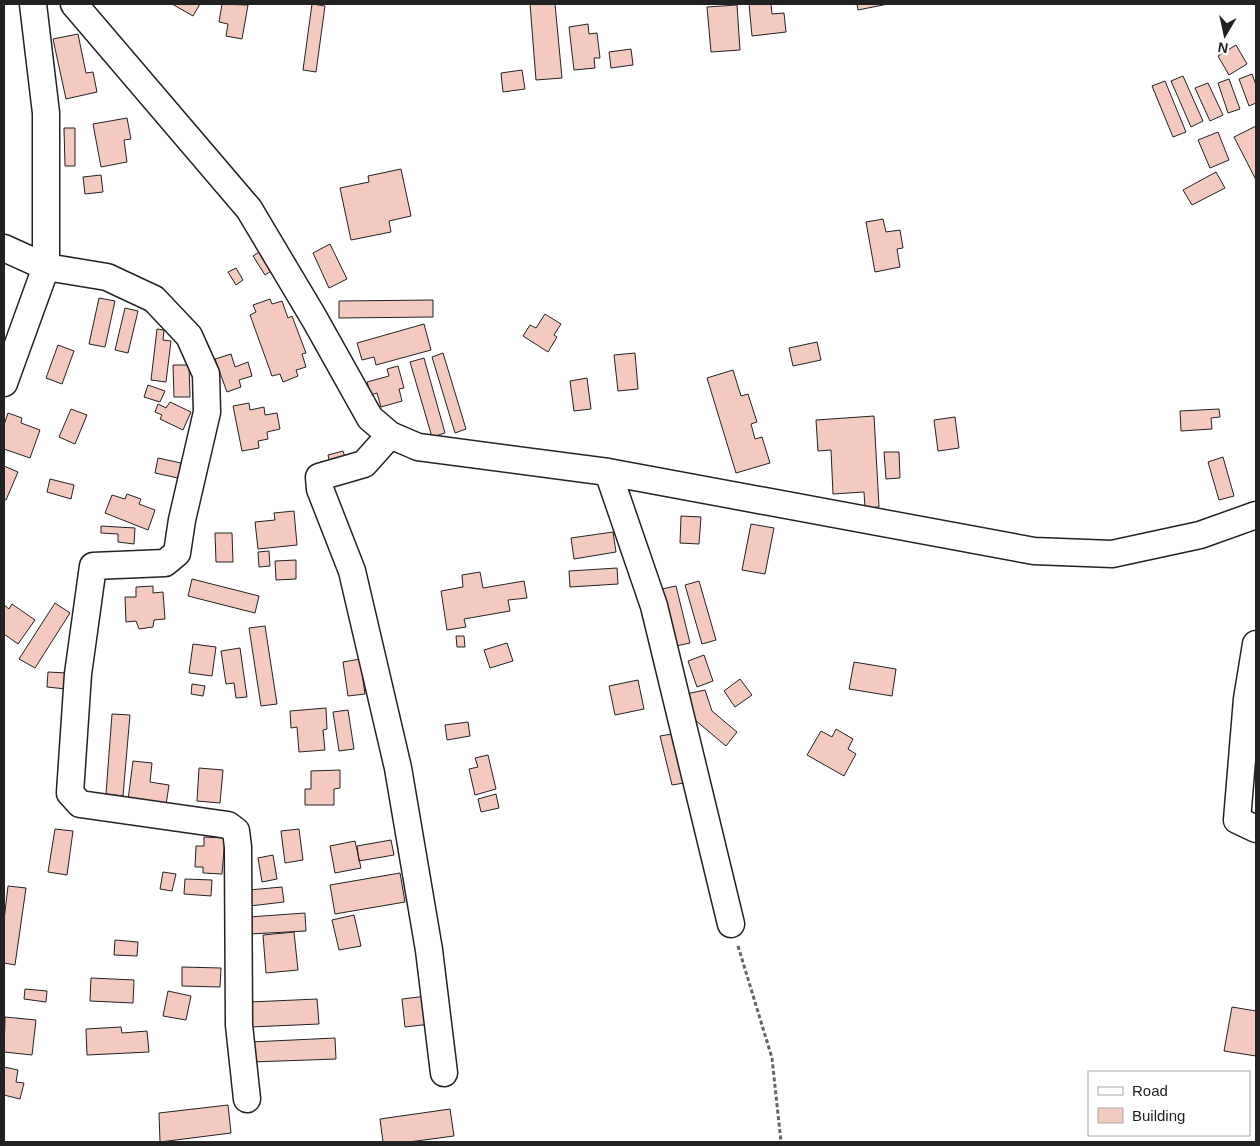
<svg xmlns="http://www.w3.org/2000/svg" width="1260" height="1146" viewBox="0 0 1260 1146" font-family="Helvetica,sans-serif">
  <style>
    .building { fill: #f3c9c0; stroke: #222 }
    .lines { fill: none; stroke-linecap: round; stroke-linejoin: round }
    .minor-casing { stroke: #222; stroke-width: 29 }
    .path { stroke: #646464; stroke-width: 3; stroke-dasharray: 4 2.5; stroke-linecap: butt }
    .minor { stroke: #fff; stroke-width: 26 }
  </style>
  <rect width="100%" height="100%" fill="#fff"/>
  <path class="building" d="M 172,4 L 200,4 L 193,16 Z
    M 222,4 L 248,5 L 242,39 L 226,36 L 228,24 L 219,22 Z
    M 312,4 L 325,6 L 316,72 L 303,70 Z
    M 530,4 L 555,4 L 562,78 L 536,80 Z
    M 749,4 L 771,4 L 772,14 L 784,13 L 786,32 L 752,36 Z
    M 857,4 L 888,4 L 858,10 Z
    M 737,5 L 740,50 L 711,52 L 707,7 Z
    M 588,24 L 589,34 L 597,33 L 600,58 L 594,58 L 595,68 L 574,70 L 569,27 Z
    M 78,34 L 86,73 L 93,72 L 97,92 L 66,99 L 53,39 Z
    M 1236,45 L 1247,64 L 1229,75 L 1218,56 Z
    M 631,49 L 633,65 L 611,68 L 609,52 Z
    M 522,70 L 525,89 L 503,92 L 501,73 Z
    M 1252,74 L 1256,85 L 1256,103 L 1249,106 L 1239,79 Z
    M 1183,76 L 1203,121 L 1191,127 L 1171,81 Z
    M 1229,79 L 1240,109 L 1228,113 L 1218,83 Z
    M 1165,81 L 1186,132 L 1173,137 L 1152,86 Z
    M 1208,83 L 1223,115 L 1210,121 L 1195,88 Z
    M 127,118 L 131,139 L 124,140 L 127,162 L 101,167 L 93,124 Z
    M 1256,126 L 1256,180 L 1234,137 Z
    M 64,128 L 75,128 L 75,166 L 65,166 Z
    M 1218,132 L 1229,160 L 1210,168 L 1198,140 Z
    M 401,169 L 411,216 L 389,221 L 391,232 L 351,240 L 340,188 L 369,182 L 368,176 Z
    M 1216,172 L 1225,188 L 1192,205 L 1183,190 Z
    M 101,175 L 103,192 L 85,194 L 83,177 Z
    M 883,219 L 886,232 L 900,230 L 903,248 L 897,249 L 900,267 L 875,272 L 866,222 Z
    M 330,244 L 347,279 L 329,288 L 313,253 Z
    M 264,249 L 276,268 L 265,275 L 253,256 Z
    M 236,268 L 243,280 L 236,285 L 228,272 Z
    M 99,298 L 115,301 L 105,347 L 89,344 Z
    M 270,299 L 272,304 L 282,301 L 288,318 L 292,316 L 306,353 L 302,354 L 306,367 L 296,370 L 298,376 L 283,382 L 280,374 L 272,376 L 250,315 L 256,312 L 253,305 Z
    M 433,300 L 433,317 L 339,318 L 339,301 Z
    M 125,308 L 138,311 L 128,353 L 115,350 Z
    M 545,314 L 561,324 L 554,335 L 557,337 L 548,352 L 523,336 L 530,325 L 536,328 Z
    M 424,324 L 431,350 L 376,365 L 374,357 L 362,360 L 357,343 Z
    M 157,329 L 164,330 L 163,340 L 171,341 L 166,382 L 151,380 Z
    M 817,342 L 821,360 L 793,366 L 789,348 Z
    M 58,345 L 74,351 L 62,384 L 46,378 Z
    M 443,353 L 466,429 L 455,433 L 432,357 Z
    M 635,353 L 638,389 L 618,391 L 614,355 Z
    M 231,354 L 235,367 L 248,362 L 252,376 L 239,380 L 241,387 L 227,392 L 215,359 Z
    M 424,358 L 445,433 L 432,437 L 410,362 Z
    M 173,365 L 189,365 L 190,397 L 174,397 Z
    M 398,366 L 404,388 L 399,389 L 402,401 L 381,407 L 377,393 L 371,395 L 367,382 L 389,376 L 387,369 Z
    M 733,370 L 741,396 L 748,394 L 757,422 L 751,424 L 755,439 L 762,437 L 770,463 L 736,473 L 707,378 Z
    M 587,378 L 591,409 L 574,411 L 570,381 Z
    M 148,385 L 165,391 L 160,402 L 144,397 Z
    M 170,402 L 191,412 L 183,430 L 160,419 L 162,415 L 155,412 L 158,404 L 166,408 Z
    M 249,403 L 250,410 L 264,407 L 265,415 L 277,413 L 280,429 L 267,432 L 268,439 L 258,441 L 259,448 L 242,451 L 233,406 Z
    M 71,409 L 87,415 L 75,444 L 59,437 Z
    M 1219,409 L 1220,417 L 1211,418 L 1212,429 L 1181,431 L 1180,411 Z
    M 8,413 L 22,418 L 21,423 L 40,430 L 30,458 L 4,449 L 4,425 Z
    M 874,416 L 879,507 L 865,508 L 864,492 L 833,494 L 831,450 L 818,451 L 816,420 Z
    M 955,417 L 959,448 L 938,451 L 934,420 Z
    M 343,451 L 346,460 L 330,465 L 328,455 Z
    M 884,452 L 899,452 L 900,478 L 886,479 Z
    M 1223,457 L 1234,496 L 1219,500 L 1208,462 Z
    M 158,458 L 181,463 L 178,478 L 155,473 Z
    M 4,466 L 18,472 L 6,500 L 4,499 Z
    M 50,479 L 74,485 L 71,499 L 47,492 Z
    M 127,494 L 141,499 L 139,504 L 155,510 L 148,530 L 105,513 L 112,495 L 125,499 Z
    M 294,511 L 297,545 L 258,549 L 255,522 L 275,520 L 274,513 Z
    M 681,516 L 701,517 L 699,544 L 680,543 Z
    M 751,524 L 774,528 L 765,574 L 742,570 Z
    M 101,526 L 135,528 L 134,544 L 118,542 L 118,534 L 101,533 Z
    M 613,532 L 616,552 L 574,559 L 571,538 Z
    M 215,533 L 232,533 L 233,562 L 216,562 Z
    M 269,551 L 270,566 L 259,567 L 258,552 Z
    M 296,560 L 296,579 L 276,580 L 275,561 Z
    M 617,568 L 618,584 L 570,587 L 569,571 Z
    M 480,572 L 483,588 L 524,581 L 527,598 L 508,600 L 510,611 L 464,619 L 466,627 L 447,630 L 441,591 L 463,587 L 462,575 Z
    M 192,579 L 259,596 L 255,613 L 188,596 Z
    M 699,581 L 716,640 L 702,644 L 685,585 Z
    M 153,586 L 153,593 L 163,592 L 165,619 L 154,620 L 153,627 L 139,629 L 136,621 L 126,622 L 125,597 L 136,597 L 136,587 Z
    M 676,586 L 690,643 L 676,646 L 662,589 Z
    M 55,603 L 70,613 L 35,668 L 19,659 Z
    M 12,604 L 35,620 L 18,644 L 4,634 L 4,605 L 9,609 Z
    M 265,626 L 277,704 L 261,706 L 249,628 Z
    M 456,636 L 464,636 L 465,647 L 457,647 Z
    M 507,643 L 513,661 L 490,668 L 484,650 Z
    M 193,644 L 216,647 L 212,676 L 189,673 Z
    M 240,648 L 247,697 L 236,698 L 234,683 L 226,684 L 221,651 Z
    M 704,655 L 713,681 L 697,687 L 688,661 Z
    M 360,659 L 365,694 L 348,696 L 343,662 Z
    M 854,662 L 896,669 L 892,696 L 849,689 Z
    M 48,672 L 67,673 L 66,689 L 47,687 Z
    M 740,679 L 752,695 L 735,707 L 724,691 Z
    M 638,680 L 644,709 L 615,715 L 609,686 Z
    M 192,684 L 205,686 L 203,696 L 191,694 Z
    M 705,690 L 712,711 L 737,732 L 726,746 L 695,720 L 686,694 Z
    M 326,708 L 327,729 L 323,730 L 325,750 L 299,752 L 297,727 L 291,728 L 290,711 Z
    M 348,710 L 354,749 L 339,751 L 333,712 Z
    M 112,714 L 130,715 L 123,796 L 106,794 Z
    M 468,722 L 470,736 L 447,740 L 445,725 Z
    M 836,729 L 853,739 L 848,749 L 856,754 L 844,776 L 807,755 L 821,731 L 832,737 Z
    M 672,734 L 684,783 L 672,785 L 660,736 Z
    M 488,755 L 496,789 L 475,795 L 469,769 L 478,767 L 475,758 Z
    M 133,761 L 152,763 L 150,782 L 169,785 L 166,805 L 128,800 Z
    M 199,768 L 223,770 L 220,803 L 197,801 Z
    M 340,770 L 340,788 L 334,789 L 334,805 L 305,805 L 305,789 L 311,789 L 311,771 Z
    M 496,794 L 499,808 L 481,812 L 478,799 Z
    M 55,829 L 73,831 L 67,875 L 48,872 Z
    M 299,829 L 303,860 L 285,863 L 281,831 Z
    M 204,837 L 225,838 L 222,874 L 203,873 L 203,867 L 195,867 L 196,846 L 204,846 Z
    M 391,840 L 394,855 L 359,861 L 357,846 Z
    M 355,841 L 361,868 L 335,873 L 330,846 Z
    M 273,855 L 277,879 L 262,882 L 258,858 Z
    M 163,872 L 176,874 L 172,891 L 160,889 Z
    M 400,873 L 405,902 L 335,914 L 330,885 Z
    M 185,879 L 212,880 L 211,896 L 184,894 Z
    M 8,886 L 26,888 L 15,965 L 4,963 L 4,920 Z
    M 282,887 L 284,902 L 250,906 L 249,890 Z
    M 305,913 L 306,931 L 250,934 L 249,917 Z
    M 354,915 L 361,946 L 339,950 L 332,920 Z
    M 294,932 L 298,970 L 266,973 L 263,935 Z
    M 115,940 L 138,942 L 137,956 L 114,955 Z
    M 182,967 L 221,968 L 220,987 L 182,986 Z
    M 91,978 L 134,980 L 133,1003 L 90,1001 Z
    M 25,989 L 47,991 L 46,1002 L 24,999 Z
    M 168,991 L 191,996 L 186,1020 L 163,1016 Z
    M 427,996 L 431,1024 L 405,1027 L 402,999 Z
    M 317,999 L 319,1024 L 251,1027 L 250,1002 Z
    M 1232,1007 L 1256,1011 L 1256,1056 L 1224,1051 Z
    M 5,1017 L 36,1020 L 32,1055 L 4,1052 Z
    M 121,1027 L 122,1033 L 147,1031 L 149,1052 L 87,1055 L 86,1029 Z
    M 335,1038 L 336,1059 L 252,1062 L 251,1042 Z
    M 4,1067 L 18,1070 L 16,1082 L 24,1083 L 20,1099 L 4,1095 Z
    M 228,1105 L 231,1133 L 160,1142 L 159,1113 Z
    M 450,1109 L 454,1136 L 409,1142 L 383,1142 L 380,1119 Z"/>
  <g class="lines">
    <g class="minor-casing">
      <path id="minor" d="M 74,4 L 249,209 L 314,318 L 370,418 L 390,435 L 418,447 L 608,472 L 1034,551 L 1112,554 L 1200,535 L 1256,515
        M 4,248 L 46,267 L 107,277 L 154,299 L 189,336 L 206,374 L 207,412 L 182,520 L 177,553 L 165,563 L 93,566 L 78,674 L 70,793 L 80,804 L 228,825 L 236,831 L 238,847 L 239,1025 L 247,1099
        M 4,383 L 46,267 L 46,113 L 33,4
        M 390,435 L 364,464 L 319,477 L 320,489 L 352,571 L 398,768 L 429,950 L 444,1073
        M 608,472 L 654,606 L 731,924
        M 1256,644 L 1247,699 L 1237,820 L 1256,829"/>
    </g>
    <path class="path" d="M 738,946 L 772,1058 L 781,1142"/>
    <use href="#minor" class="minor"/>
  </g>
  <rect width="1260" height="1146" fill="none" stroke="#222222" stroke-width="10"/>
  <rect x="1088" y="1071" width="162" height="65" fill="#ffffff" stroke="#a7a7a7"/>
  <rect x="1098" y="1087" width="25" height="8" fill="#ffffff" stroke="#a7a7a7"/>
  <text x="1132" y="1096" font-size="15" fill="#222222">Road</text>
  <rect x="1098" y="1108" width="25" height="15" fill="#f3c9c0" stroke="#a7a7a7"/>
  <text x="1132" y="1121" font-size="15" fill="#222222">Building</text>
  <g transform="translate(1225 35) rotate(189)" stroke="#ffffff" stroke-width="4" paint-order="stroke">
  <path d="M0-4L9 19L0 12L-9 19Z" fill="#222222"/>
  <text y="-8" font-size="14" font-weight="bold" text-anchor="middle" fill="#222222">N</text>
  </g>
</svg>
